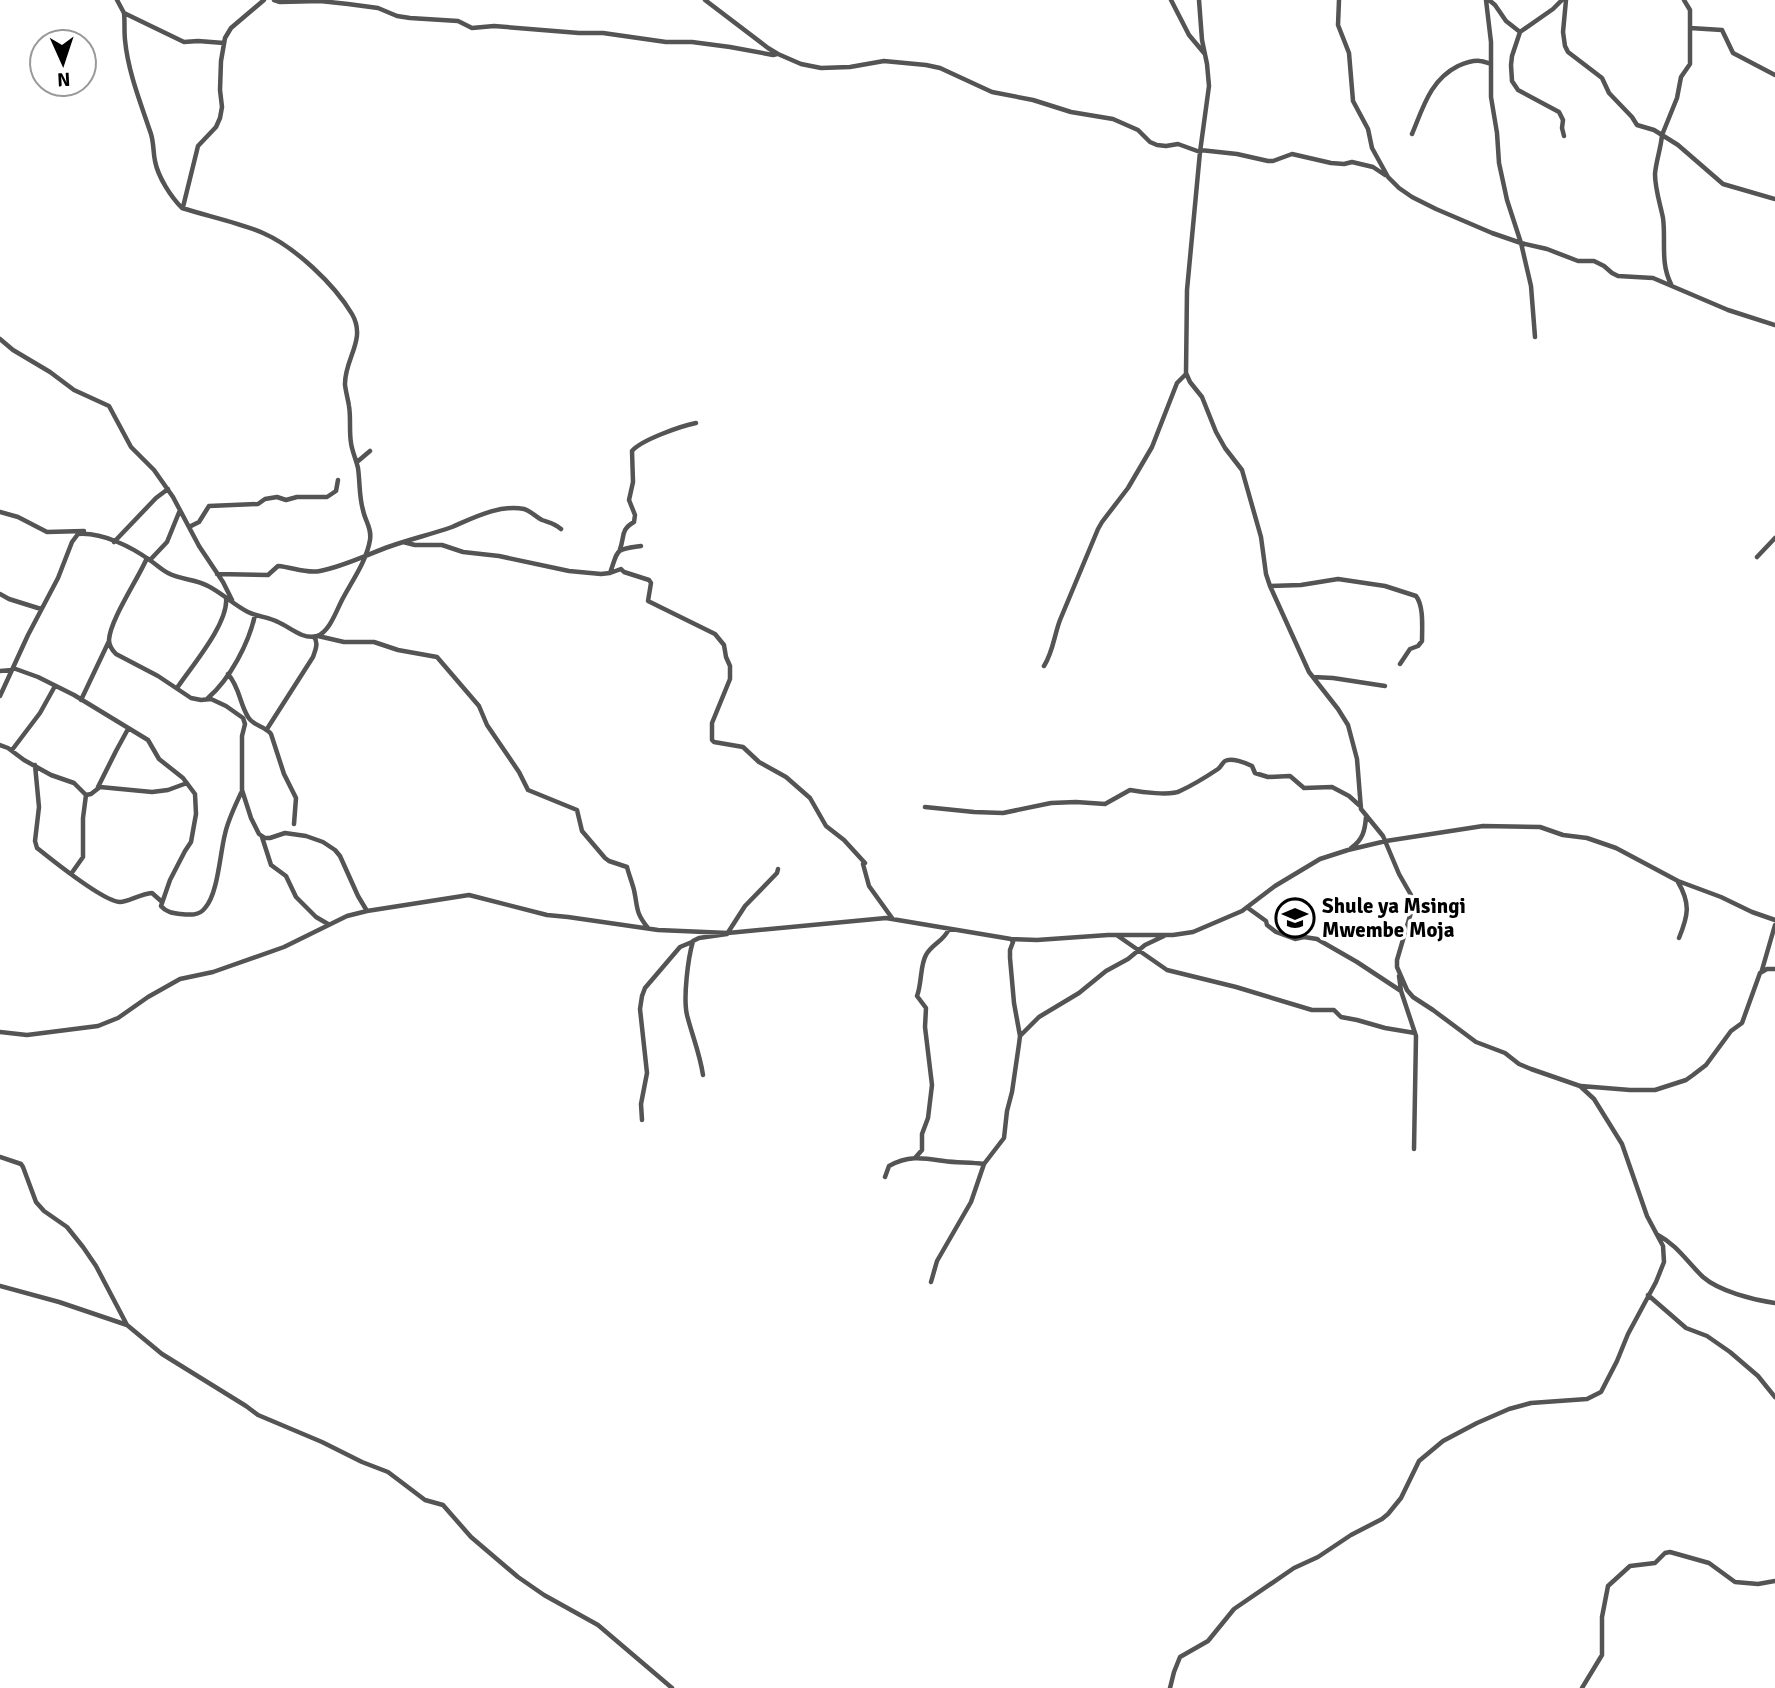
<svg xmlns="http://www.w3.org/2000/svg" width="1775" height="1688" viewBox="0 0 1775 1688" font-family="Signika,sans-serif">
  <style>
    .lines { fill: none; stroke-linecap: round; stroke-linejoin: round }
    .minor { stroke: #545454; stroke-width: 4.5 }
    .labels { text-anchor: middle; dominant-baseline: central; stroke-width: 7; stroke-linejoin: round; paint-order: stroke }
    .poi-label { font-size: 21px; font-weight: bold; fill: #000; stroke: #fff; text-anchor: start }
  </style>
  <rect width="100%" height="100%" fill="#fff"/>
  <g class="lines">
    <path class="minor" d="M 117,0 L 124,13 L 184,42 L 198,41 L 224,43
      M 274,0 L 280,2 L 320,1 L 348,4 L 378,8 L 397,16 L 410,18 L 458,21 L 472,28 L 494,26 L 579,33 L 603,33 L 666,42 L 692,42 L 730,47 L 773,55 L 777,54
      M 705,0 L 768,48 L 778,54 L 801,64 L 821,68 L 850,67 L 884,61 L 926,65 L 940,68 L 992,92 L 1033,100 L 1071,112 L 1113,119 L 1138,130 L 1150,142 L 1157,145 L 1166,146 L 1178,144 L 1200,152
      M 1171,0 L 1189,35 L 1204,53
      M 1339,0 L 1338,25 L 1349,53 L 1353,101 L 1368,129 L 1372,148 L 1388,177 L 1399,188 L 1412,197 L 1436,209 L 1492,233 L 1521,243 L 1547,249 L 1578,261 L 1594,261 L 1604,266 L 1612,273 L 1618,276 L 1653,278 L 1728,310 L 1775,325
      M 1486,0 L 1491,42 L 1491,97 L 1497,133 L 1499,163 L 1507,200 L 1521,243 L 1531,286 L 1535,337
      M 1489,0 L 1495,5 L 1506,21 L 1520,32
      M 1562,0 L 1553,9 L 1520,32 L 1512,56 L 1511,65 L 1512,81 L 1518,90 L 1559,112 L 1563,120 L 1562,128 L 1564,136
      M 1566,0 L 1563,32 L 1565,46 L 1568,52 L 1602,78 L 1609,93 L 1632,117 L 1637,125 L 1654,130 L 1662,135 C 1661,148 1656,161 1655,174 C 1655,189 1660,203 1663,218 C 1666,240 1660,263 1671,284
      M 1684,0 L 1690,10 L 1690,64 L 1681,77 L 1677,98 L 1662,135 L 1678,145 L 1723,184 L 1775,199
      M 1690,28 L 1722,30 L 1733,53 L 1775,75
      M 1412,134 C 1423,108 1430,80 1458,66 C 1465,63 1473,60 1480,61 C 1484,61 1487,63 1491,64
      M 1200,150 L 1237,154 L 1268,161 L 1273,161 L 1292,154 L 1331,163 L 1344,164 L 1352,162 L 1373,167 L 1385,175
      M 183,207 L 198,146 L 216,127 L 220,118 L 222,107 L 220,90 L 221,61 L 225,38 L 231,28 L 264,0
      M 0,339 L 13,350 L 50,372 L 74,390 L 109,406 L 131,447 L 154,470 L 173,497 L 199,546 L 223,582 L 232,600
      M 357,462 L 370,451
      M 0,512 L 18,517 L 47,532 L 84,531
      M 189,527 L 199,522 L 209,506 L 258,504 L 265,499 L 277,497 L 286,500 L 297,497 L 327,497 L 336,491 L 338,480
      M 114,542 L 156,498 L 168,489
      M 403,542 L 415,545 L 442,545 L 463,552 L 499,556 L 569,571 L 601,574 L 610,573 C 619,548 614,550 641,546
      M 620,549 C 625,536 620,530 634,522 L 635,515 L 629,500 L 633,482 L 632,451 C 641,440 681,426 696,423
      M 1757,557 L 1775,538
      M 147,558 C 138,579 110,620 109,640 C 109,646 112,650 116,654 L 158,676 L 191,698 L 201,700 L 211,699 L 226,706 L 243,718 L 245,724 L 242,736 L 242,790 L 251,818 L 259,834 L 265,838 L 270,838 L 285,833 L 306,836 L 323,842 L 335,850 L 340,856 L 358,896 L 367,911
      M 150,560 L 167,542 L 180,510
      M 610,573 L 621,569 L 624,572 L 649,580 L 651,583 L 648,601 L 715,634 L 724,645 L 726,657 L 730,666 L 730,679 L 712,723 L 712,740 L 714,742 L 743,747 L 759,762 L 786,777 L 810,798 L 826,826 L 844,840 L 865,863
      M 217,574 L 268,575 L 278,566 C 292,567 306,574 320,571 C 345,566 368,554 391,546 C 411,539 432,534 452,527 C 473,518 500,504 524,509 C 531,511 536,517 542,520 C 550,523 554,523 561,529
      M 1270,586 L 1301,585 L 1338,579 L 1385,586 L 1416,596 C 1424,606 1422,628 1422,641 L 1418,646 L 1410,649 L 1400,664
      M 0,594 L 9,599 L 41,609
      M 318,636 L 344,642 L 374,642 L 398,650 L 437,657 L 479,706 L 487,725 L 519,772 L 528,790 L 577,810 L 582,831 L 605,858 L 609,861 L 627,867 C 629,875 632,882 634,890 C 638,908 635,912 648,928
      M 1044,666 C 1053,652 1054,636 1060,620 L 1098,529 L 1102,522 L 1128,488 L 1152,447 L 1177,383 L 1186,374
      M 13,668 L 38,677 L 74,695 L 148,740 L 159,759 L 183,778 L 195,794 L 196,814 L 191,842 L 185,851 L 170,880 L 161,906 C 166,912 172,913 180,914 C 190,915 199,916 205,908 C 218,894 220,853 225,834 C 228,820 235,806 241,793
      M 0,671 L 12,670
      M 228,674 C 240,688 239,702 248,717 C 253,726 265,726 271,734 L 284,774 L 296,798 L 294,824
      M 1313,677 L 1333,678 L 1385,686
      M 177,688 C 191,667 229,623 226,598
      M 0,696 L 28,635 L 58,578 L 72,542 L 78,534 C 102,532 132,547 151,561 C 157,565 162,570 168,573 C 181,580 196,579 208,586 C 222,593 234,605 248,612 C 258,617 269,617 278,622 C 290,627 302,640 317,636 C 329,632 336,612 341,602 C 351,582 366,563 370,540 C 372,528 365,521 363,510 C 359,497 360,482 358,468 C 356,459 352,451 351,443 C 349,431 351,418 349,406 C 348,399 346,393 345,385 C 344,359 367,340 352,314 C 334,284 295,247 263,233 C 240,223 207,216 182,208 C 171,197 158,177 155,161 C 153,152 154,144 151,134 C 141,104 128,72 125,40 C 124,31 125,22 124,13
      M 208,698 C 230,679 249,643 255,615
      M 81,700 L 109,641
      M 267,729 L 313,657 C 315,651 319,643 314,637
      M 0,745 L 8,748 L 24,760 L 51,775 L 74,783 L 86,795 L 91,794 L 100,787 L 152,792 L 168,790 L 187,783
      M 12,750 L 40,713 L 55,686
      M 35,765 L 39,807 L 35,841 L 37,848 C 52,860 104,902 120,902 C 128,902 140,894 152,893 L 161,901
      M 98,787 L 116,751 L 128,729
      M 925,807 L 974,812 L 1003,813 L 1051,803 L 1076,802 L 1105,804 L 1130,790 C 1141,792 1171,796 1180,791 C 1193,785 1206,777 1218,769 C 1221,767 1222,763 1225,761 C 1231,757 1246,763 1252,766 L 1255,773 L 1268,777 L 1290,776 L 1304,788 L 1332,787 L 1349,796 L 1359,805
      M 262,837 L 271,865 L 286,876 L 296,897 L 316,917 L 328,924
      M 1351,848 C 1363,840 1365,830 1366,817
      M 863,864 L 869,886 L 892,918
      M 71,874 L 83,857 L 83,818 L 86,795
      M 1678,882 C 1691,904 1688,916 1679,938
      M 1248,908 L 1266,921 L 1267,925 L 1276,932 L 1295,939 L 1304,937 L 1317,939 L 1357,962 L 1401,991
      M 1118,936 L 1167,970 L 1236,987 L 1312,1010 L 1334,1010 L 1341,1017 L 1357,1020 L 1385,1028 L 1415,1033
      M 1762,970 L 1775,925
      M 1399,976 L 1401,991 L 1416,1036 L 1414,1149
      M 0,1032 L 27,1035 L 98,1026 L 118,1018 L 148,997 L 180,979 L 213,972 L 284,947 L 347,916 L 367,911 L 469,895 L 547,915 L 568,917 L 658,930 L 728,933 L 886,918 L 1011,939 L 1037,940 L 1108,935 L 1173,935 L 1193,932 L 1242,911 L 1275,886 L 1320,859 L 1348,850 L 1386,841 L 1483,826 L 1540,827 L 1563,835 L 1587,838 L 1616,848 L 1678,881 L 1721,897 L 1752,912 L 1775,920
      M 1020,1036 L 1039,1017 L 1079,993 L 1106,971 L 1128,959 L 1145,945 L 1164,936
      M 703,1075 C 700,1054 692,1035 687,1015 C 683,998 688,958 693,941 L 699,938 L 727,934 L 745,906 L 777,873 L 778,869
      M 1581,1086 L 1630,1090 L 1655,1090 L 1686,1080 L 1693,1075 L 1706,1065 L 1731,1031 L 1742,1023 L 1760,973 L 1767,969 L 1775,969
      M 642,1120 L 641,1104 L 647,1073 L 640,1009 L 642,996 L 645,988 L 680,947 L 692,942
      M 0,1157 L 21,1164 L 23,1167 L 36,1202 L 44,1211 L 67,1227 L 83,1247 L 96,1266 L 127,1325
      M 915,1158 L 922,1150 L 922,1134 L 928,1118 L 932,1085 L 925,1027 L 926,1008 L 917,996 C 922,983 920,965 926,955 C 932,944 944,941 949,929
      M 885,1177 L 889,1166 C 909,1155 923,1158 944,1161 C 957,1163 971,1162 984,1164
      M 1658,1235 C 1677,1245 1688,1263 1703,1277 C 1719,1291 1753,1300 1775,1303
      M 931,1282 L 937,1261 L 971,1202 L 984,1164 L 1004,1138 L 1007,1111 L 1012,1092 L 1019,1044 L 1020,1036 L 1014,1003 L 1010,958 L 1010,950 L 1013,942 L 1011,939
      M 0,1286 L 59,1302 L 127,1325 L 162,1354 L 246,1406 L 258,1415 L 322,1442 L 362,1462 L 388,1472 L 425,1500 L 443,1505 L 471,1537 L 518,1577 L 544,1595 L 598,1625 L 672,1688
      M 1648,1295 L 1686,1328 L 1707,1336 L 1730,1352 L 1758,1376 L 1775,1397
      M 1170,1688 L 1174,1672 L 1180,1657 L 1208,1641 L 1234,1609 L 1294,1568 L 1318,1557 L 1351,1535 L 1382,1519 L 1388,1514 L 1401,1498 L 1419,1461 L 1443,1441 L 1477,1423 L 1509,1409 L 1531,1403 L 1587,1399 L 1601,1392 L 1617,1361 L 1628,1334 L 1656,1282 L 1664,1262 L 1663,1246 L 1647,1216 L 1622,1144 L 1594,1099 L 1580,1086 L 1531,1069 L 1519,1064 L 1505,1053 L 1476,1042 L 1433,1010 L 1413,997 L 1407,990 L 1397,967 L 1397,960 L 1412,909 L 1411,895 L 1399,874 L 1383,836 L 1361,809 L 1357,759 L 1348,725 L 1338,709 L 1309,672 L 1270,586 L 1266,574 L 1261,537 L 1242,470 L 1225,448 L 1216,432 L 1202,397 L 1190,382 L 1186,373 L 1187,290 L 1200,152 L 1209,86 L 1207,64 L 1202,40 L 1199,0
      M 1582,1688 L 1602,1655 L 1602,1617 L 1608,1586 L 1630,1566 L 1655,1563 L 1665,1553 L 1670,1552 L 1709,1563 L 1735,1582 L 1758,1584 L 1775,1581"/>
  </g>
  <defs>
    <g id="school-ring" transform="scale(2.0125)"><circle r="9.5" fill="#fff" stroke="#000" stroke-width="1.5"/><path d="M0-5L7-2L0 1L-7-2ZM-4 1L0 2.5L4 1V4Q0 6-4 4Z" fill="#000"/></g>
  </defs>
  <g fill-rule="evenodd">
    <use href="#school-ring" x="1295" y="918"/>
  </g>
  <g class="labels">
    <g class="poi-label">
      <text x="1322" y="906">Shule ya Msingi<tspan x="1322" dy="24">Mwembe Moja</tspan></text>
    </g>
  </g>
  <g transform="translate(63 63) rotate(177)"><circle r="33" fill="#ffffff" stroke="#999999" stroke-width="2"/>
  <path d="M0-5L12 26L0 18L-12 26Z" fill="#000000"/>
  <text y="-10" font-size="19" font-weight="bold" text-anchor="middle" fill="#000000">N</text>
  </g>
</svg>
